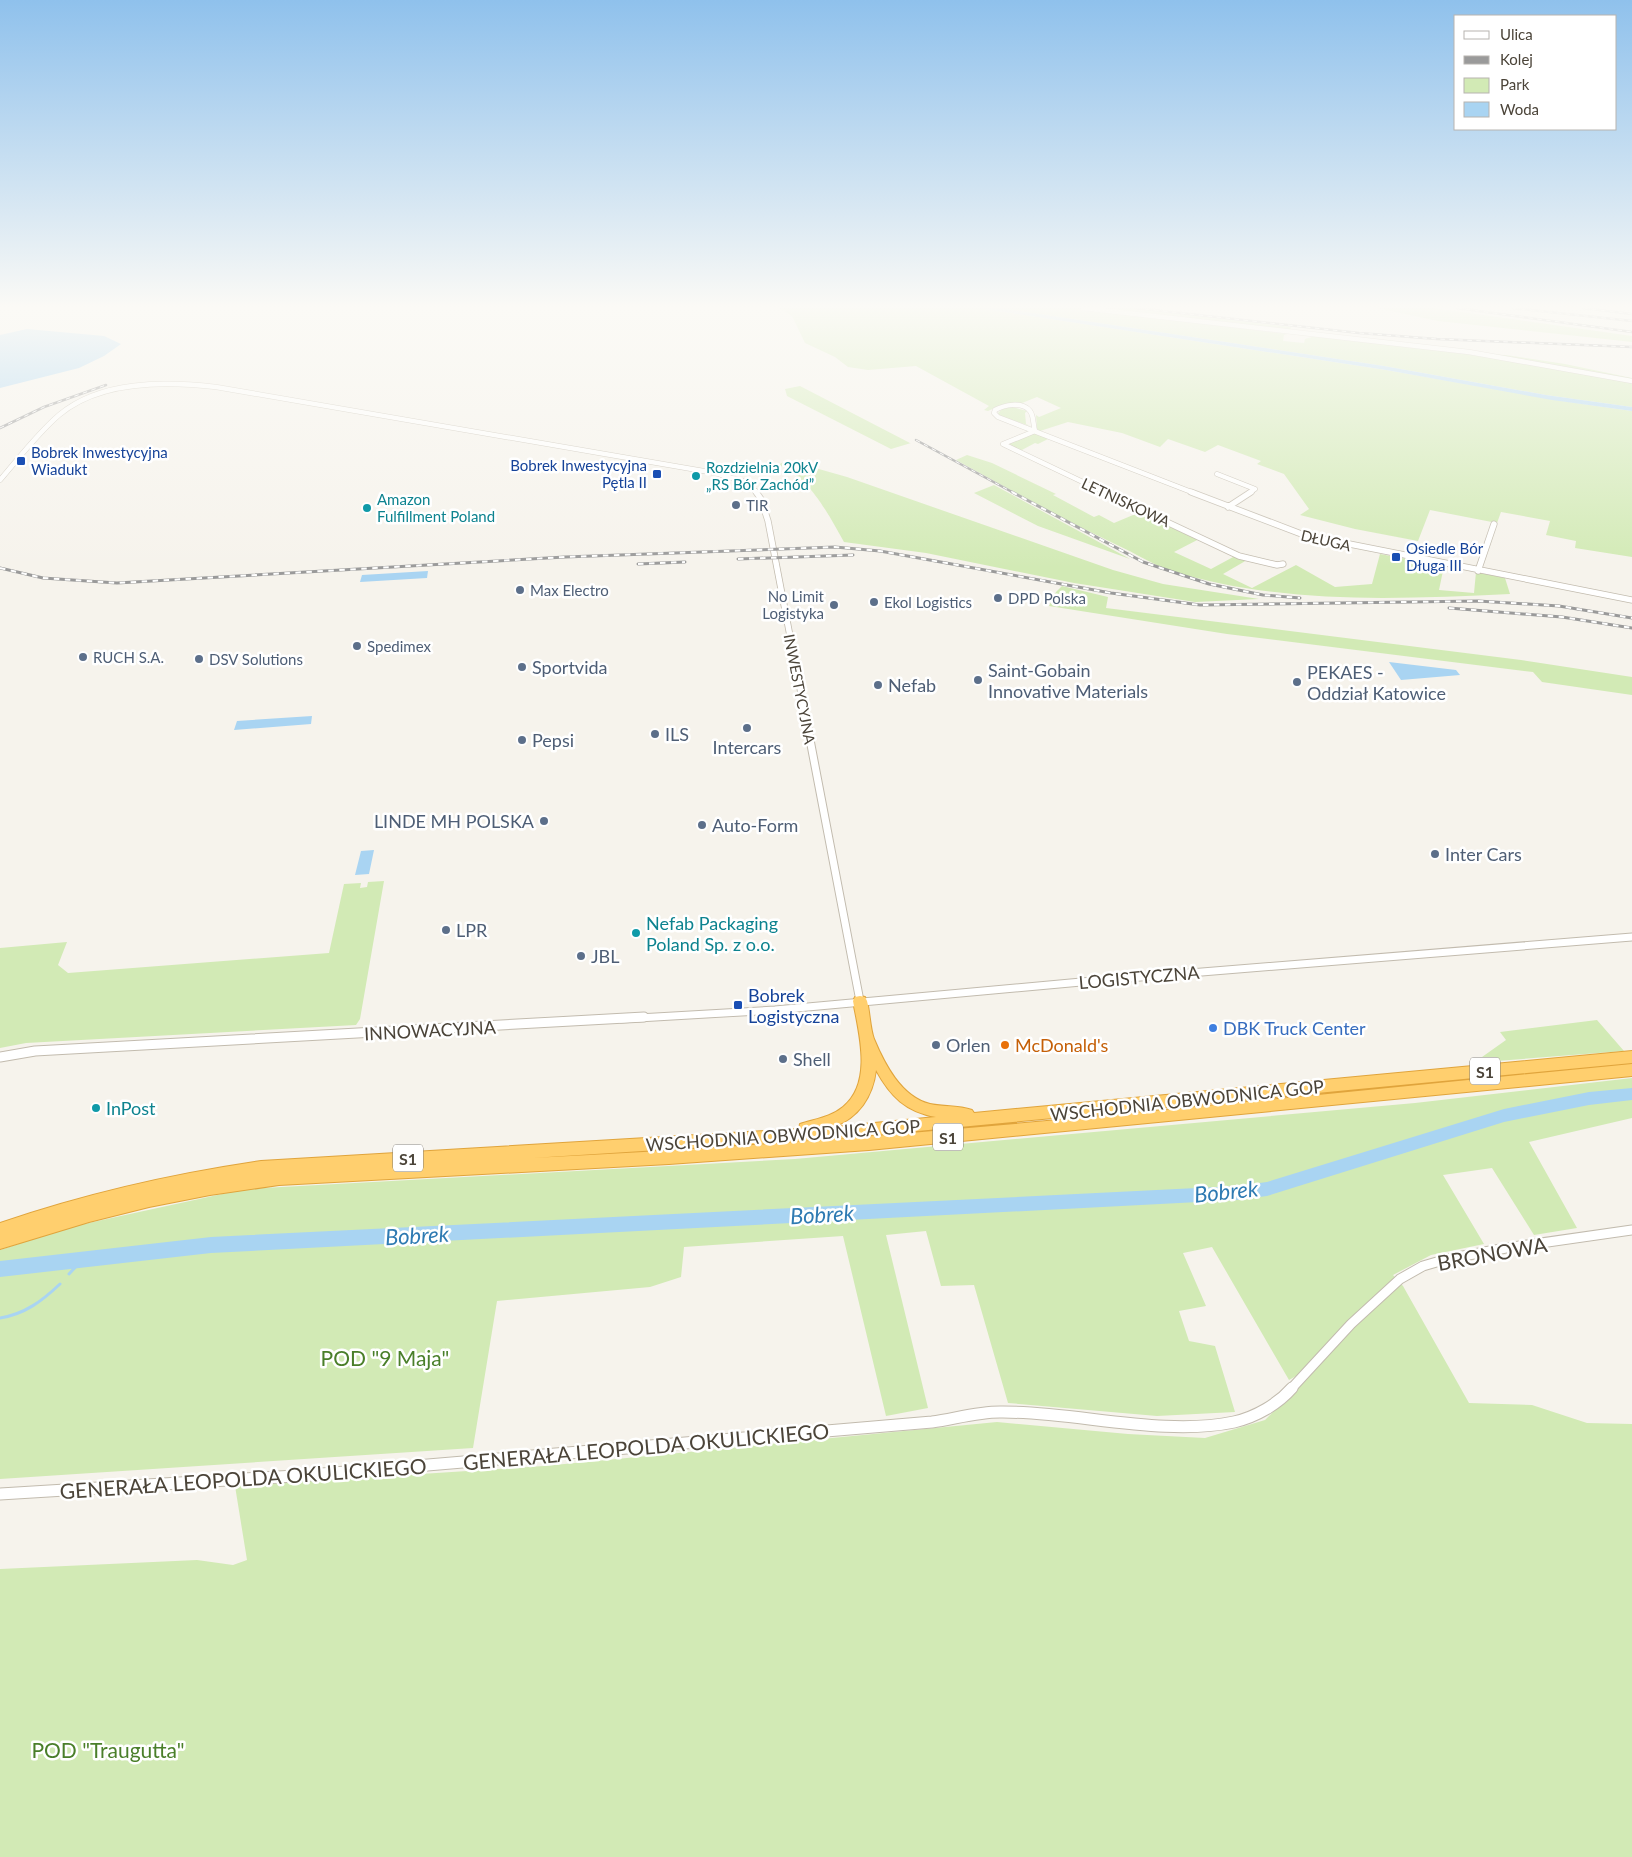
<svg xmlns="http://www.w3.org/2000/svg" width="1632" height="1857" viewBox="0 0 1632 1857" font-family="Lato,sans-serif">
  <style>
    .green { fill: #d2eab5 }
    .water { fill: #a9d4f2 }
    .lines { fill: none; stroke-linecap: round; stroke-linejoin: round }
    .stream { stroke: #a9d4f2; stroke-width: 3 }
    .river { fill: #a9d4f2; fill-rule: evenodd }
    .street-far4-casing { stroke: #c2bbae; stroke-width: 5.5 }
    .street-far3-casing { stroke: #c2bbae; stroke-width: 7 }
    .street-far2-casing { stroke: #c2bbae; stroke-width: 9 }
    .street-far1-casing { stroke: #c2bbae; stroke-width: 11 }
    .street-casing { stroke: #c2bbae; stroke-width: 13 }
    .highway-casing { stroke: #e0a43c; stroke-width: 2 }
    .street-far4 { stroke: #fff; stroke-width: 4.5 }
    .street-far3 { stroke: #fff; stroke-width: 5.5 }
    .street-far2 { stroke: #fff; stroke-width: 7 }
    .street-far1 { stroke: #fff; stroke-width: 9 }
    .street { stroke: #fff; stroke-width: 11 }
    .highway { fill: #ffcf6e; fill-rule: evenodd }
    .rail-far1-casing { stroke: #9a9a9a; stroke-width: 2.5 }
    .rail-casing { stroke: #9a9a9a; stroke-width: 3 }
    .rail-far1 { stroke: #fff; stroke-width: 1; stroke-dasharray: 4.5; stroke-linecap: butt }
    .rail { stroke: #fff; stroke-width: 2; stroke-dasharray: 5.5; stroke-linecap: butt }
    .transit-dot { fill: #1a4fb4; stroke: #fff; stroke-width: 2 }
    .culture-dot { fill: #0f9aa8; stroke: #fff; stroke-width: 2 }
    .service-dot { fill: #5c6f8a; stroke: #fff; stroke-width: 2 }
    .shop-dot { fill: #3f7fe0; stroke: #fff; stroke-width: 2 }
    .food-dot { fill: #e8710a; stroke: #fff; stroke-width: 2 }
    .labels { text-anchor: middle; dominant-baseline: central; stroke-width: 5; stroke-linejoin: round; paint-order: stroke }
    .far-transit-label { font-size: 15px; fill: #164399; stroke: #fff; text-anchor: start }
    .far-culture-label { font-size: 15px; fill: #0d838f; stroke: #fff; text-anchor: start }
    .far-street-label { font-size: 15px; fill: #4b4439; stroke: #fff }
    .far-service-label { font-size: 15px; fill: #4e5e75; stroke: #fff; text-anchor: start }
    .shield { fill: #fff; stroke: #817c74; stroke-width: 1 }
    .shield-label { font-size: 16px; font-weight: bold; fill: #4b4439 }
    .service-label { font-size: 18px; fill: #4e5e75; stroke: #fff; text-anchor: start }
    .culture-label { font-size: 18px; fill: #0d838f; stroke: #fff; text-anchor: start }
    .street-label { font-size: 18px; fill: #4b4439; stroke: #fff }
    .transit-label { font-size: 18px; fill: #164399; stroke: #fff; text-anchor: start }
    .shop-label { font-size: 18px; fill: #366cbe; stroke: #fff; text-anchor: start }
    .food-label { font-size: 18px; fill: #c56008; stroke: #fff; text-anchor: start }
    .near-street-label { font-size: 21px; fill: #4b4439; stroke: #fff }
    .near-park-label { font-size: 21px; fill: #4a7f2a; stroke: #fff }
    .near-water-label { font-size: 22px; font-style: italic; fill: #2e7ab2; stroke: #fff }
  </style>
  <rect width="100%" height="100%" fill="#f6f3ec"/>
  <path class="green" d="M 779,308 L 979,308 L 1386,370 L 1569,402 L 1632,411 L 1632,557 L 1575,548 L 1576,541 L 1546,535 L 1550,521 L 1501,512 L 1497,523 L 1430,510 L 1418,541 L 1355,529 L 1300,515 L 1309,509 L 1284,474 L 1257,464 L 1261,461 L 1218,445 L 1205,452 L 1168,439 L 1160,447 L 1122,433 L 1068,422 L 1040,431 L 1037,429 L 1036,415 L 1039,417 L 1061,408 L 1037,397 L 1017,405 L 1001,405 L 988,411 L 984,410 L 989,406 L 916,366 L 868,370 L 848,367 L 835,357 L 805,343 L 792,316 Z
    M 1000,308 L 1078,308 L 1287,334 L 1284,335 L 1283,341 L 1304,343 L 1305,339 L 1315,336 L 1470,354 L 1506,355 L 1565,364 L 1632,378 L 1632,407 L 1546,395 L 1384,366 Z
    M 1088,308 L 1129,308 L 1291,327 L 1290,332 Z
    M 1377,308 L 1433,308 L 1632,336 L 1632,342 L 1438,321 Z
    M 800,386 L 910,443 L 911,443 L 891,449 L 787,396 L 785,389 Z
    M 1012,407 L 1027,411 L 1025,413 L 1026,424 L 1030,426 L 1000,416 L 998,413 L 1002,409 Z
    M 1035,432 L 1050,438 L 1038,444 L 1035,443 L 1020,451 L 1006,445 Z
    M 967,455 L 992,463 L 1056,494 L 1053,495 L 1094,517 L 1099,515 L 1114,523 L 1145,510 L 1203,537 L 1174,552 L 1211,569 L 1235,556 L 1247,560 L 1223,574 L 1252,588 L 1296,565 L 1335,587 L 1372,584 L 1380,554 L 1444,566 L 1439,590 L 1474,593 L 1476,572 L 1505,578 L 1510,594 C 1396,599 1283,605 1172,571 C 1153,565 1135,553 1117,545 C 1062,519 1009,489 956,460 Z
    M 787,460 L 847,477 L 1113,570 L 1163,584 L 1259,599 L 1195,602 L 1074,583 L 926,553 L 844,542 C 828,514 810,477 778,465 Z
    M 994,485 L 1130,559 L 1038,526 L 974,493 Z
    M 1062,586 L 1108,597 L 1106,608 L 1521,660 L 1632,677 L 1632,695 L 1542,682 L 1533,672 L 1227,634 L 1049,606 L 1056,592 Z
    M 384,881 L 360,1019 L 356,1025 L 26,1043 L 0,1048 L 0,948 L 67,942 L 58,965 L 68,973 L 329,953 L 344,884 L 361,883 L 360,888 L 367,887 L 368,882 Z
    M 1597,1020 L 1624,1051 L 1484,1062 L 1482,1057 L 1506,1040 L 1500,1032 Z
    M 1632,1078 L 1632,1118 L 1529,1142 L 1577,1228 L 1534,1235 L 1492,1168 L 1443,1175 L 1484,1244 L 1431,1255 L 1393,1275 L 1403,1286 L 1469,1403 L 1532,1405 L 1587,1423 L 1632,1424 L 1632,1857 L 0,1857 L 0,1569 L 197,1560 L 233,1565 L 247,1560 L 235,1486 L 544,1466 L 997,1422 L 1128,1434 L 1205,1438 L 1265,1420 L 1324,1360 L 1289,1380 L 1212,1247 L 1183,1253 L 1206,1306 L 1179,1311 L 1189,1341 L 1215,1346 L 1235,1412 L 1157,1416 L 1008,1403 L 974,1285 L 941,1286 L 926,1231 L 886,1235 L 928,1408 L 886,1416 L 843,1236 L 684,1247 L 681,1277 L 650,1287 L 497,1301 L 473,1448 L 0,1479 L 0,1250 L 70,1227 L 245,1189 L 795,1159 L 1415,1103 Z"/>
  <path class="water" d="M 979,308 L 1000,308 L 1384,366 L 1546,395 L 1632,407 L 1632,411 L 1552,400 L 1386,370 Z
    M 27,329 L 104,336 L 121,344 L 104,356 L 79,368 L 0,388 L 0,335 Z
    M 428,571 L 427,578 L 360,582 L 362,575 Z
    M 1389,662 L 1456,670 L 1460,675 L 1401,680 Z
    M 312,716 L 311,724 L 234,730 L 237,721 Z
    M 374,850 L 369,874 L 355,875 L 361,851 Z"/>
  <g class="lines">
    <path class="stream" d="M 69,1274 L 83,1259
      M 0,1318 C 25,1314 42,1301 60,1284"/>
    <path class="river" d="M 1632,1088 L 1632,1100 L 1589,1105 L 1504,1122 L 1267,1196 L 1237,1200 L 211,1253 L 0,1277 L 0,1261 L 211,1237 L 1237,1186 L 1267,1182 L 1504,1109 L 1589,1092 Z"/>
    <g class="street-far4-casing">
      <path id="street-far4" d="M 1083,308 L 1469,352 L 1632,381
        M 1035,431 C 1033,425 1034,416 1030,411 C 1022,401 1004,405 995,410 L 994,413 L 998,417 L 1194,493
        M 1003,444 L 1106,493
        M 1003,444 L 1035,431
        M 1217,474 L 1255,489 L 1249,493
        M 0,480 C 19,458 37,434 59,415 C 100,380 165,381 216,387 L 715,473 L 745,482 L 757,493"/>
    </g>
    <g class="street-far3-casing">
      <path id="street-far3" d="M 756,492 L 761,499 L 768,521 L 807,725
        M 1103,492 L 1239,556 L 1277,565 L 1283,564
        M 1191,492 L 1304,535 L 1632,600
        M 1228,507 L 1251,492
        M 1478,571 L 1494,524"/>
    </g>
    <g class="street-far2-casing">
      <path id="street-far2" d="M 807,724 L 860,1001
        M 621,1019 L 775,1010 L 1092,981 L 1632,937"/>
    </g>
    <g class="street-far1-casing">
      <path id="street-far1" d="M 0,1057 L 35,1051 L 644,1017
        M 1291,1389 L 1351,1324 L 1400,1279 L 1423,1266 L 1447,1259 L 1506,1248 L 1632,1230"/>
    </g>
    <g class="street-casing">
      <path id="street" d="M 0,1494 L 310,1475 L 932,1422 C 954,1419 977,1412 1000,1412 C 1073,1411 1163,1437 1234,1422 C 1256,1417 1278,1404 1292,1388"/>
    </g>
    <g class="highway-casing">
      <path id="highway" d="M 860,996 L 865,997 L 867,1001 C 870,1013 870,1028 874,1039 C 884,1063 901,1097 930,1104 C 943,1107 958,1105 972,1110 L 974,1113 L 1632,1051 L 1632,1063 L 833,1139 L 532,1158 C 900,1141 1266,1099 1632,1064 L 1632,1076 L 869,1150 L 669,1164 L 279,1185 L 210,1195 L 149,1207 L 89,1222 L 0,1249 L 0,1223 C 85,1194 172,1174 261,1161 L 799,1129 L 800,1124 C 815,1119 831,1117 843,1107 C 873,1083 859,1033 853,1001 L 855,997 ZM 876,1070 C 890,1096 906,1112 936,1117 L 833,1127 C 859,1118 873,1096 876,1070 Z"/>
    </g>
    <use href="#street-far4" class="street-far4"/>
    <use href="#street-far3" class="street-far3"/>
    <use href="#street-far2" class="street-far2"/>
    <use href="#street-far1" class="street-far1"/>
    <use href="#street" class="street"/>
    <use href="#highway" class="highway"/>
    <g class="rail-far1-casing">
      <path id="rail-far1" d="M 1136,308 L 1359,333 L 1437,339 L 1632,347
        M 1457,308 L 1632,332
        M 1512,308 L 1632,321
        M 1583,308 L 1632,314
        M 0,428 L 44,407 L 106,385
        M 916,440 L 1014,493"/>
    </g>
    <g class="rail-casing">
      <path id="rail" d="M 1012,492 L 1143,562 L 1209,584 L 1263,595 L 1300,598
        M 738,559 L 853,555
        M 638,564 L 685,562
        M 0,568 L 43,578 L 117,583 L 565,557 L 835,547 L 880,551 L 1111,593 L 1200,605 L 1478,601 L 1559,606 L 1632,618
        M 1449,608 L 1562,617 L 1632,628"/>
    </g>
    <use href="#rail-far1" class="rail-far1"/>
    <use href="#rail" class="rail"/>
  </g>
  <linearGradient id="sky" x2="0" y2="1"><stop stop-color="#8fc1ec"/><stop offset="0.54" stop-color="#fbfaf6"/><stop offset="1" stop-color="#fbfaf6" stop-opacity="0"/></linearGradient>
  <rect width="1632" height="568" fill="url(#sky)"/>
  <g class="transit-dot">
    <rect x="16" y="456" width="10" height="10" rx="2.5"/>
    <rect x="652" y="469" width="10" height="10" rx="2.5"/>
    <rect x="1391" y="552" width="10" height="10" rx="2.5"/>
    <rect x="733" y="1000" width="10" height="10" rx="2.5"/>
  </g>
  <g class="culture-dot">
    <circle cx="696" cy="476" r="5"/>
    <circle cx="367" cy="508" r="5"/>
    <circle cx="636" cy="933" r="5"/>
    <circle cx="96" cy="1108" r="5"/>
  </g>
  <g class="service-dot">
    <circle cx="736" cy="505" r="5"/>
    <circle cx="520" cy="590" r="5"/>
    <circle cx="998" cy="598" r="5"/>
    <circle cx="874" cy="602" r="5"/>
    <circle cx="834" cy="605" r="5"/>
    <circle cx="357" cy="646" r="5"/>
    <circle cx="83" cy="657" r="5"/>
    <circle cx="199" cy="659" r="5"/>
    <circle cx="522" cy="667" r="5"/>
    <circle cx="978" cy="680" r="5"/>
    <circle cx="1297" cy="682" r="5"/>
    <circle cx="878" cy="685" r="5"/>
    <circle cx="747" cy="728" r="5"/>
    <circle cx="655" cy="734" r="5"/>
    <circle cx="522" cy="740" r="5"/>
    <circle cx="544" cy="821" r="5"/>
    <circle cx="702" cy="825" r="5"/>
    <circle cx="1435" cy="854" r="5"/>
    <circle cx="446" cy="930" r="5"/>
    <circle cx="581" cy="956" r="5"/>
    <circle cx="936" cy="1045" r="5"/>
    <circle cx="783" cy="1059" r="5"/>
  </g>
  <circle class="shop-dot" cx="1213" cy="1028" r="5"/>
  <circle class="food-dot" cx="1005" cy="1045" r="5"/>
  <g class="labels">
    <g class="far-transit-label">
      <text x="31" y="452">Bobrek Inwestycyjna<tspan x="31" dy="17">Wiadukt</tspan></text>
      <text x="647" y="465" text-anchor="end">Bobrek Inwestycyjna<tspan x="647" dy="17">Pętla II</tspan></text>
      <text x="1406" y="548">Osiedle Bór<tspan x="1406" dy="17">Długa III</tspan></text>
    </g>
    <g class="far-culture-label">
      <text x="706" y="467">Rozdzielnia 20kV<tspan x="706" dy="17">„RS Bór Zachód”</tspan></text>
      <text x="377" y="499">Amazon<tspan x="377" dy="17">Fulfillment Poland</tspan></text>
    </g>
    <g class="far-street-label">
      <text transform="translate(1126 502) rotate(25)">LETNISKOWA</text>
      <text transform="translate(1326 540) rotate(13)">DŁUGA</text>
      <text transform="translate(800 689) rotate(79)">INWESTYCYJNA</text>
    </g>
    <g class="far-service-label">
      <text x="746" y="505">TIR</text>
      <text x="530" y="590">Max Electro</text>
      <text x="824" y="596" text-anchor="end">No Limit<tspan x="824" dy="17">Logistyka</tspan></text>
      <text x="1008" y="598">DPD Polska</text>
      <text x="884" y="602">Ekol Logistics</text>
      <text x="367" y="646">Spedimex</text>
      <text x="93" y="657">RUCH S.A.</text>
      <text x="209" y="659">DSV Solutions</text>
    </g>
    <g class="shield">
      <rect x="1470" y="1057.5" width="30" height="27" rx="4"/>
      <rect x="933" y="1123.5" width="30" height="27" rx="4"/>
      <rect x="393" y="1144.5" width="30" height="27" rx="4"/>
    </g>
    <g class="shield-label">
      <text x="1485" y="1071">S1</text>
      <text x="948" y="1137">S1</text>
      <text x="408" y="1158">S1</text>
    </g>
    <g class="service-label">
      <text x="532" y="667">Sportvida</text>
      <text x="988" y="670">Saint-Gobain<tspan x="988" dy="21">Innovative Materials</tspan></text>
      <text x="1307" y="672">PEKAES -<tspan x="1307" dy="21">Oddział Katowice</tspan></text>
      <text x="888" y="685">Nefab</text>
      <text x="665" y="734">ILS</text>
      <text x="532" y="740">Pepsi</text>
      <text x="747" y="747" text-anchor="middle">Intercars</text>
      <text x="534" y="821" text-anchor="end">LINDE MH POLSKA</text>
      <text x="712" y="825">Auto-Form</text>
      <text x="1445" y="854">Inter Cars</text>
      <text x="456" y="930">LPR</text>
      <text x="591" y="956">JBL</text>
      <text x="946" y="1045">Orlen</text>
      <text x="793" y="1059">Shell</text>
    </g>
    <g class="culture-label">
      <text x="646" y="923">Nefab Packaging<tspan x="646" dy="21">Poland Sp. z o.o.</tspan></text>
      <text x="106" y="1108">InPost</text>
    </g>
    <g class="street-label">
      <text transform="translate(1139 977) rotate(-5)">LOGISTYCZNA</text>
      <text transform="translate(430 1030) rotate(-3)">INNOWACYJNA</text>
      <text transform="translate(1187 1100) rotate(-6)">WSCHODNIA OBWODNICA GOP</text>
      <text transform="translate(783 1135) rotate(-4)">WSCHODNIA OBWODNICA GOP</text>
    </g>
    <g class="transit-label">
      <text x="748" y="995">Bobrek<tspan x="748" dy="21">Logistyczna</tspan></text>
    </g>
    <g class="shop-label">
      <text x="1223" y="1028">DBK Truck Center</text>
    </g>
    <g class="food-label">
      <text x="1015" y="1045">McDonald's</text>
    </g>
    <g class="near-street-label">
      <text transform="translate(1492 1253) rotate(-10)">BRONOWA</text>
      <text transform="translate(646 1446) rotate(-5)">GENERAŁA LEOPOLDA OKULICKIEGO</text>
      <text transform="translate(243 1478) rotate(-4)">GENERAŁA LEOPOLDA OKULICKIEGO</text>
    </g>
    <g class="near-park-label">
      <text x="385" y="1357">POD "9 Maja"</text>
      <text x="108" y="1749">POD "Traugutta"</text>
    </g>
    <g class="near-water-label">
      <text transform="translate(1226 1191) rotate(-6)">Bobrek</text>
      <text transform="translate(822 1214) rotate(-3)">Bobrek</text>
      <text transform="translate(417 1235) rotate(-3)">Bobrek</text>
    </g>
  </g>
  <rect x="1454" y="15" width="162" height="115" fill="#ffffff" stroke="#b7b4b0"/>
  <rect x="1464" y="31" width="25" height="8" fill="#ffffff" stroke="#b7b4b0"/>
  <text x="1500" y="40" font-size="15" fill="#4b4439">Ulica</text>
  <rect x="1464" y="56" width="25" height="8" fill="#9a9a9a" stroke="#b7b4b0"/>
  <text x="1500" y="65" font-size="15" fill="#4b4439">Kolej</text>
  <rect x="1464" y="78" width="25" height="15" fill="#d2eab5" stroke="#b7b4b0"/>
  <text x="1500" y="90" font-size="15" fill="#4b4439">Park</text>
  <rect x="1464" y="102" width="25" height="15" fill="#a9d4f2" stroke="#b7b4b0"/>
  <text x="1500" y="115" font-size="15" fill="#4b4439">Woda</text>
</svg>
